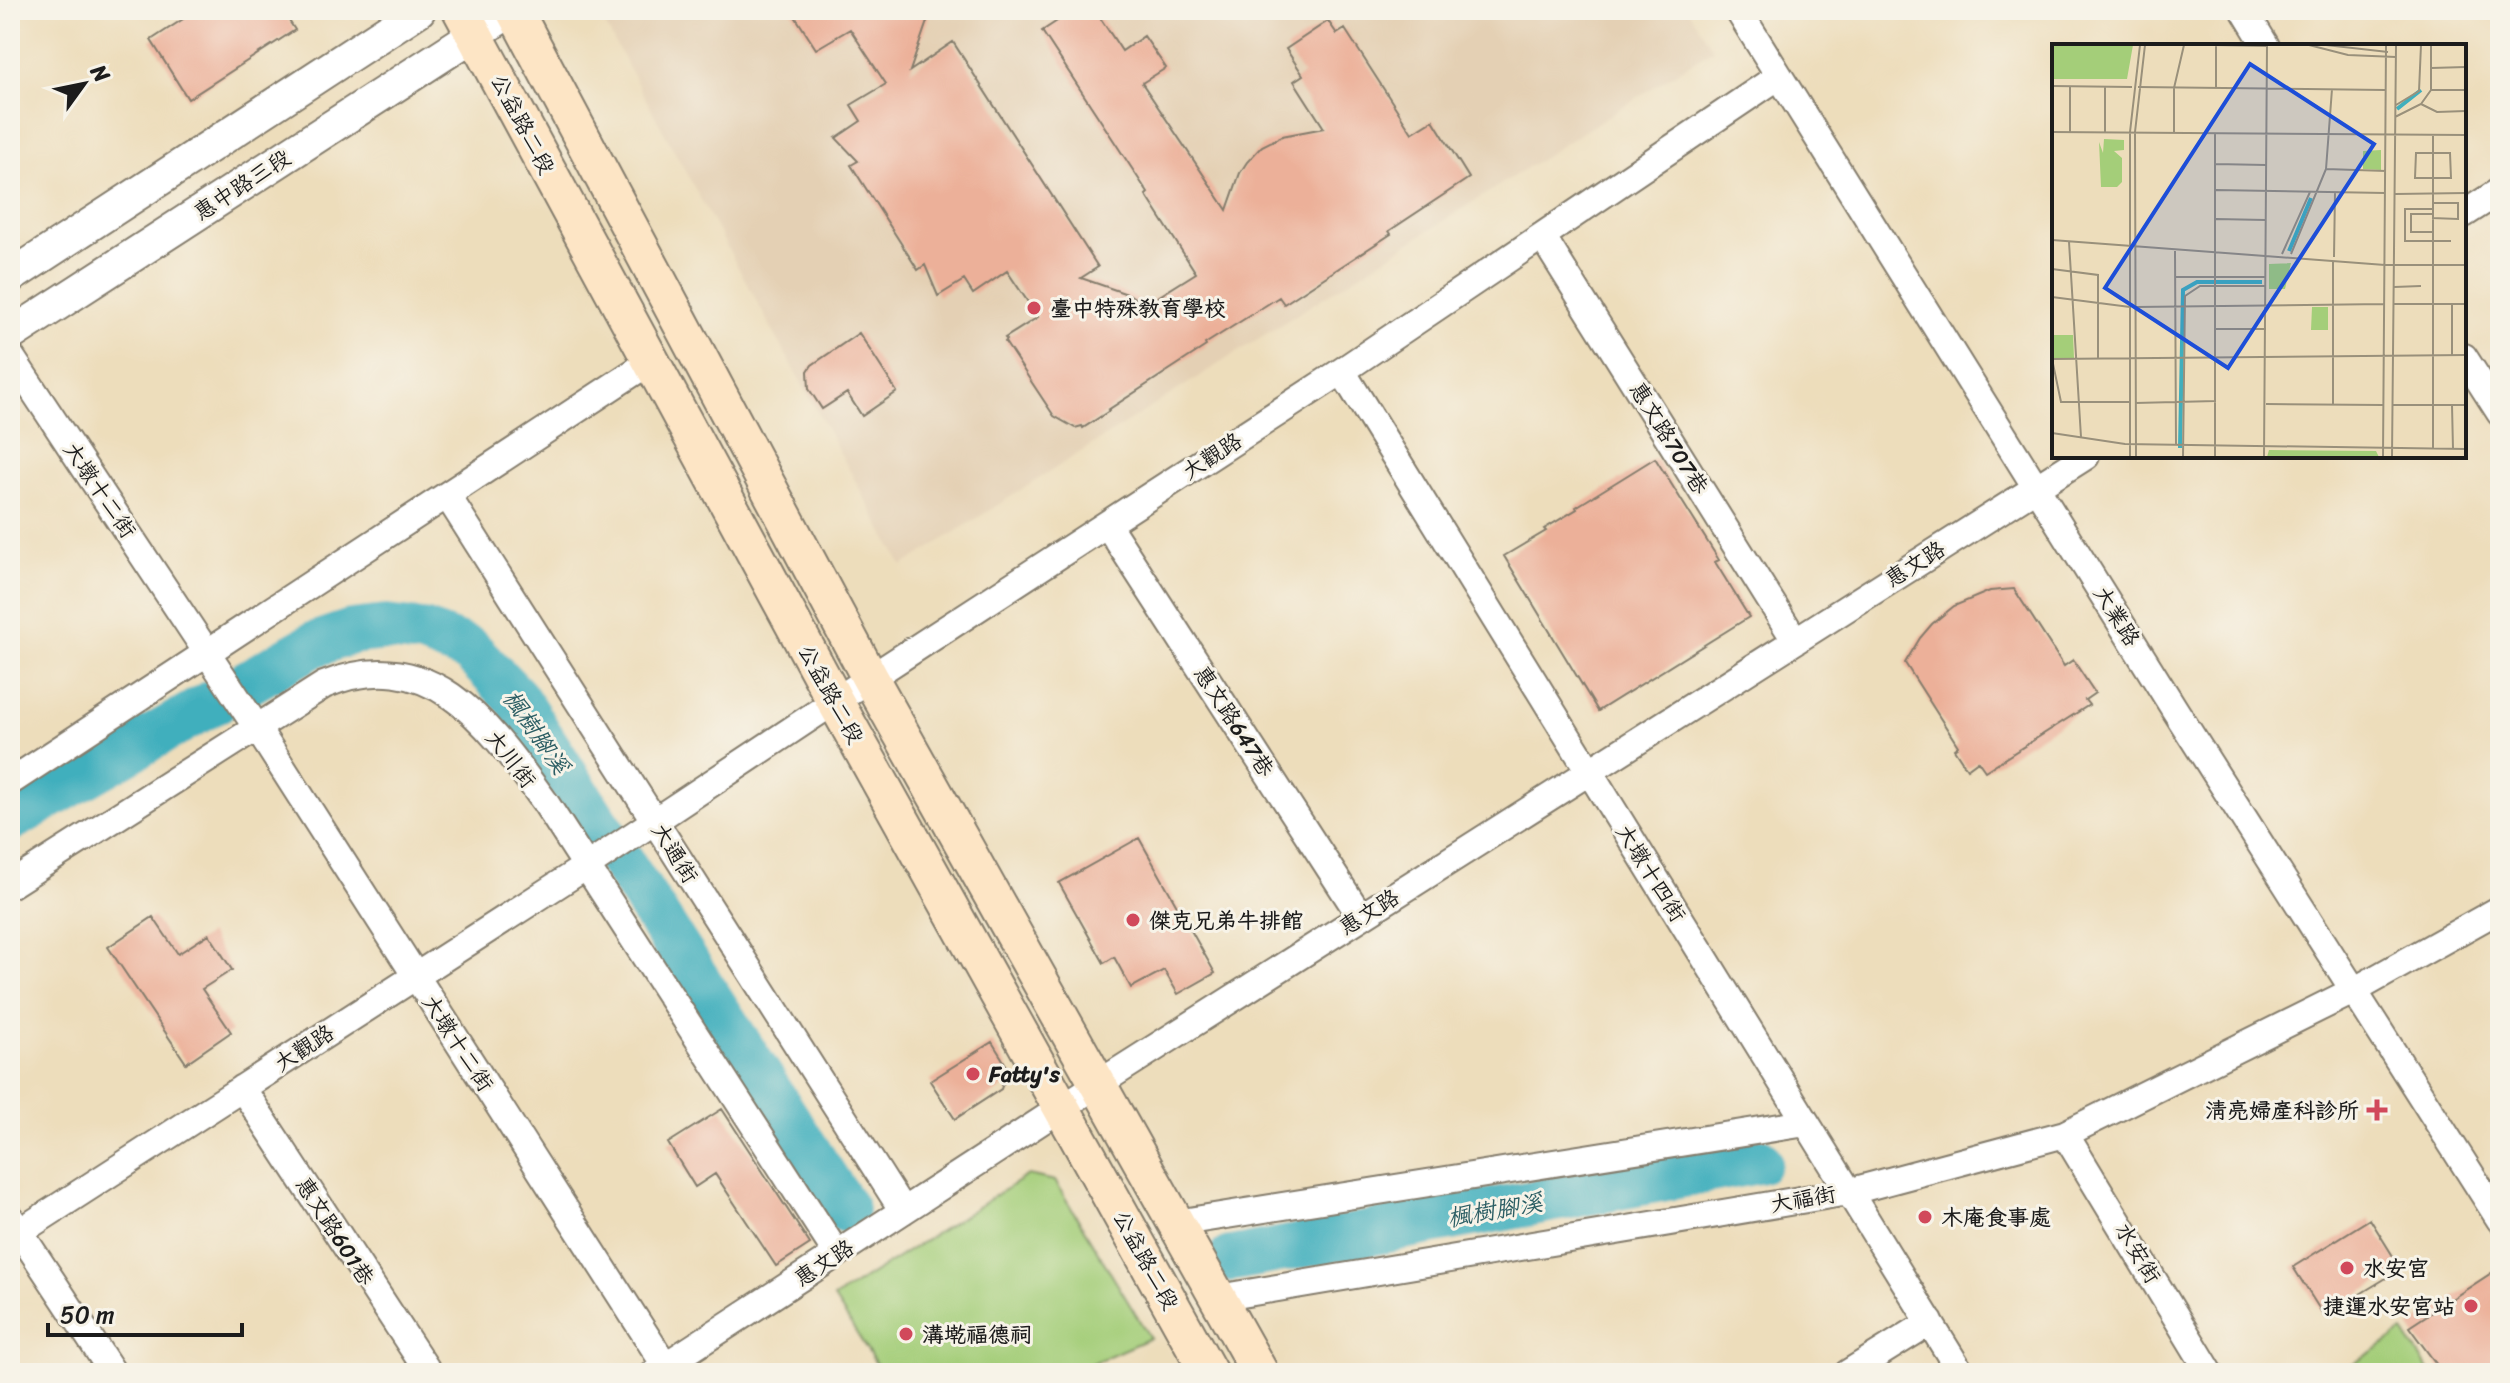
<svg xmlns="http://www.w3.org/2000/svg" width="2510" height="1383" viewBox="0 0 2510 1383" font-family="Sriracha,'LXGW WenKai TC',sans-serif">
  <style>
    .built { fill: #e4d0b4 }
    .green { fill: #a4ce79; stroke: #60754a; stroke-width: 2 }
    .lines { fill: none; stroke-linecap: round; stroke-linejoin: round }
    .river { stroke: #40afbd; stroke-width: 46 }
    .building { fill: #ecb099 }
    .minor-casing { stroke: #847c6c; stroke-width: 30 }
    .tertiary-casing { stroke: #847c6c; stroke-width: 36 }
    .secondary-casing { stroke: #847c6c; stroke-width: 40 }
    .minor { stroke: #fff; stroke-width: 26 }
    .tertiary { stroke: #fff; stroke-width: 32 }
    .secondary { stroke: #fde5c5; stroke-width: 36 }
    .poi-dot { fill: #d1495b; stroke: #f7f3e8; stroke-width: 3 }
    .labels { text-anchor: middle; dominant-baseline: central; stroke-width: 6; stroke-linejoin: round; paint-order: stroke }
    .street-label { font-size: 22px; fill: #1c1c1c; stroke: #f7f3e8 }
    .poi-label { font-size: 22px; font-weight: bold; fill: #1c1c1c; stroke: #f7f3e8; text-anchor: start }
    .water-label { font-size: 24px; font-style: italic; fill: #2c5e64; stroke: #f7f3e8 }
    .inset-river { fill: none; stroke: #40afbd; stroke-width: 4 }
    .inset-road { fill: none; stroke: #99907b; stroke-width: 2 }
    .view { fill: #1d4ed8; fill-opacity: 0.15; stroke: #1d4ed8; stroke-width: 4 }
    .inset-edge { fill: none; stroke: #1c1c1c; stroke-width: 4 }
  </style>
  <rect width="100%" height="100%" fill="#f7f3e8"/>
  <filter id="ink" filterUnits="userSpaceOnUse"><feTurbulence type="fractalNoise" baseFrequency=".0125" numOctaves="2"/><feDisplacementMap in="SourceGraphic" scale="16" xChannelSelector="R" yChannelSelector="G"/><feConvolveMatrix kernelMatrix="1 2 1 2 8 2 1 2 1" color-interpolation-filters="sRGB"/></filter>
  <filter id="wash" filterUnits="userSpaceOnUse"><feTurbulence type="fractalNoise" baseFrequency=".006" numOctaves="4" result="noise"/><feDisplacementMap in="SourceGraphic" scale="32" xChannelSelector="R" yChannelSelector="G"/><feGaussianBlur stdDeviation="1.8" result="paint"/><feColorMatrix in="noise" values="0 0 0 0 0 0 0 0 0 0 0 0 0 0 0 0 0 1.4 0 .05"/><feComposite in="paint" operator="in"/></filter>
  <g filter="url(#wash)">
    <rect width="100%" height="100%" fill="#edddbb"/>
    <path class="built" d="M 601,10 L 1688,10 L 1713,49 L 902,566 L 598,12 Z"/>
    <path class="green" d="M 1028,1175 L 1055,1181 L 1150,1338 L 1070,1373 L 882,1373 L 834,1298 Z
      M 2403,1332 L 2431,1373 L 2339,1373 Z"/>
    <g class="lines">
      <path class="river" d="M 10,819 L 313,645 L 351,632 L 386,628 L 423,632 L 470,650 L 516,698 L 846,1210
        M 1230,1259 L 1759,1161"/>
    </g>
    <g id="blocks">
      <path class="building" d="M 197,10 L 282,10 L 295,30 L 188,99 L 151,40 Z
        M 791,10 L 931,10 L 910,71 L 953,42 L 1098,267 L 1081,278 L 1130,295 L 1145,305 L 1196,273 L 1146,195 L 1148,193 L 1042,31 L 1074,10 L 1095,10 L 1122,51 L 1144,36 L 1166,68 L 1142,83 L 1227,210 L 1240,173 L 1247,162 L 1262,146 L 1282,136 L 1324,128 L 1294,81 L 1303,75 L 1286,49 L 1328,21 L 1337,34 L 1345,29 L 1412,133 L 1433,120 L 1469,178 L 1389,231 L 1391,234 L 1284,304 L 1279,297 L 1205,344 L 1206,346 L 1108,410 L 1109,411 L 1083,428 L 1082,426 L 1075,428 L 1054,416 L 1005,342 L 1007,340 L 1005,338 L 1038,317 L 1007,271 L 973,294 L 964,280 L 938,296 L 925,265 L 918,270 L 851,165 L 858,161 L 836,138 L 861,121 L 851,105 L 886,84 L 850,29 L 816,49 Z
        M 859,333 L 897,392 L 862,416 L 847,393 L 822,409 L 809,389 L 808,371 L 812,365 Z
        M 1655,458 L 1719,560 L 1715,562 L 1749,617 L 1598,711 L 1504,556 L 1546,531 L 1544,529 L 1577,509 L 1576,507 Z
        M 2014,589 L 2064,666 L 2073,660 L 2095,693 L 2085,700 L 2089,705 L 1985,771 L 1978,761 L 1967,769 L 1954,749 L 1958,746 L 1905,663 L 1920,638 L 1932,624 L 1954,606 L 1990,591 Z
        M 1139,838 L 1215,973 L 1178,994 L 1164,970 L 1131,988 L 1114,957 L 1104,963 L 1059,883 Z
        M 153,917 L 178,954 L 209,934 L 232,970 L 202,989 L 231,1032 L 186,1063 L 108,947 Z
        M 992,1042 L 1008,1068 L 1001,1089 L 955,1119 L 930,1081 Z
        M 722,1109 L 810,1244 L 776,1266 L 715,1174 L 695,1187 L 668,1143 Z
        M 2370,1219 L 2401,1269 L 2324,1316 L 2293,1267 Z
        M 2493,1272 L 2500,1284 L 2500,1373 L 2443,1373 L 2409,1327 Z"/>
    </g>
  </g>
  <g filter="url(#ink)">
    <use href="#blocks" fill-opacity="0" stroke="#847c6c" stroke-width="2"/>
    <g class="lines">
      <g class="minor-casing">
        <path id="minor" d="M 1738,10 L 2175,710 L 2500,1220
          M 2244,10 L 2266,46
          M 2464,214 L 2500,191
          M 1542,236 L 1795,640
          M 10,355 L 257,728 L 670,1373
          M 2464,357 L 2500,413
          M 1342,371 L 1961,1373
          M 447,495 L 903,1211
          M 1107,524 L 1361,917
          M 10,782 L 651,361
          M 10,885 L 324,685 C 432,641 489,725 545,802 L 837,1254
          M 242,1088 L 429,1373
          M 2065,1134 L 2210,1373
          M 11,1219 L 113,1373
          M 1176,1223 L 1806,1123
          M 10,1238 L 599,858 L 835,701 L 1342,371 L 1779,76
          M 1218,1298 L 1848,1192 L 2065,1134 L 2355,990 L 2500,909
          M 654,1373 L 1098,1084 L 2086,456
          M 1848,1373 L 1930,1322"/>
      </g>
      <g class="tertiary-casing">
        <path id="tertiary" d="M 10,277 L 419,10
          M 10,335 L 512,10"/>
      </g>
      <g class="secondary-casing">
        <path id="secondary" d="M 461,10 L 835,701 L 1209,1373
          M 514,10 L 870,678 L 1260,1373"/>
      </g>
      <use href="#minor" class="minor"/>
      <use href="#tertiary" class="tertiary"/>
      <use href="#secondary" class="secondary"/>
    </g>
  </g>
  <g class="poi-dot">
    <circle cx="1034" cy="308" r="8"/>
    <circle cx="1133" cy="920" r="8"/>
    <circle cx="973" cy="1074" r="8"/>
    <path d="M2373 1098h8v8h8v8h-8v8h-8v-8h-8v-8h8z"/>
    <circle cx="1925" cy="1217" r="8"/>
    <circle cx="2347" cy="1268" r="8"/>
    <circle cx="2471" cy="1306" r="8"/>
    <circle cx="906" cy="1334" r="8"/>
  </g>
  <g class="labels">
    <g class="street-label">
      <text transform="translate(523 124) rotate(62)">公益路二段</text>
      <text transform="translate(242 185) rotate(-33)">惠中路三段</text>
      <text transform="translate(1669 438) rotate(58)">惠文路707巷</text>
      <text transform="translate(1212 456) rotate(-33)">大觀路</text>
      <text transform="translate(100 490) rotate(56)">大墩十二街</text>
      <text transform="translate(1915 564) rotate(-32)">惠文路</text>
      <text transform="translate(2117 616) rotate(58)">大業路</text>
      <text transform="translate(831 694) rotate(61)">公益路二段</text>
      <text transform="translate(1234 721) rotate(57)">惠文路647巷</text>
      <text transform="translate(511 759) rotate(52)">大川街</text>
      <text transform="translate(675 853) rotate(58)">大通街</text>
      <text transform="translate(1651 873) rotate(58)">大墩十四街</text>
      <text transform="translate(1369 912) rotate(-32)">惠文路</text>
      <text transform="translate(458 1043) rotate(57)">大墩十二街</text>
      <text transform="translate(304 1048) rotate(-33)">大觀路</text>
      <text transform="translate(1803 1199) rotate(-10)">大福街</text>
      <text transform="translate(335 1231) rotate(57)">惠文路601巷</text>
      <text transform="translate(2138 1253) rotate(59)">水安街</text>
      <text transform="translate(1146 1260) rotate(61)">公益路二段</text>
      <text transform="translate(824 1263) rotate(-33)">惠文路</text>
    </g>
    <g class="poi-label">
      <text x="1050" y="308">臺中特殊教育學校</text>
      <text x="1149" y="920">傑克兄弟牛排館</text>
      <text x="989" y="1074">Fatty's</text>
      <text x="2359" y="1110" text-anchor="end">清亮婦產科診所</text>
      <text x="1941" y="1217">木庵食事處</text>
      <text x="2363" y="1268">水安宮</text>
      <text x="2455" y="1306" text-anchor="end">捷運水安宮站</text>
      <text x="922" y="1334">溝墘福德祠</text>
    </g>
    <g class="water-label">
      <text transform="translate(536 732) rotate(55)">楓樹腳溪</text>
      <text transform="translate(1495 1210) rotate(-10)">楓樹腳溪</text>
    </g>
  </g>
  <g transform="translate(2052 44)">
    <rect width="414" height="414" fill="#edddbb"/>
    <path d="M 0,1 L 81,1 L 75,35 L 0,35 ZM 52,95 L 72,96 L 72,106 L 62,107 L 70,114 L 70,138 L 65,143 L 49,143 L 47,98 L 51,109 ZM 329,106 L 329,126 L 311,125 L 311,107 ZM 239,219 L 233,245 L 217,245 L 217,220 ZM 260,263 L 276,263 L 276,286 L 259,286 ZM 0,291 L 21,291 L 22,314 L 0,315 ZM 217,406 L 324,407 L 327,413 L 215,413 Z" fill="#a4ce79"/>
    <path class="inset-river" d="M 345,65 L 369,46M 237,207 L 259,154M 128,404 L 131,246 L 145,238 L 210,238"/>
    <path class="inset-road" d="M 162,1 L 215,2M 257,1 L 296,11 L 344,13M 274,1 L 336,8M 379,24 L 414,23M 0,42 L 80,43M 18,42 L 18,88M 53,43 L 53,88M 86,43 L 333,46M 164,44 L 164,2M 379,46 L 414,46M 369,60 L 385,68 L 414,67M 344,61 L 367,47 L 369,1M 343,73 L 369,60 L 379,46 L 379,1M 0,88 L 414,91M 122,89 L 122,44 L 132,1M 163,89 L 163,413M 364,109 L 398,109 L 399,134 L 363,134 ZM 163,120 L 214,121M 274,125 L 334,127M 164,146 L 333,149M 343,150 L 414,149M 380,165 L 353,165 L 353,197 L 399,197M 380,174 L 406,175 L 406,159 L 380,159M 164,175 L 214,176M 380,188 L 359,188 L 359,170 L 380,170M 0,196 L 333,221 L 414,221M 17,198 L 29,393M 123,207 L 124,401M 230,210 L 258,148M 239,210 L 274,125 L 280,45M 282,213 L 283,148M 0,225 L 46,231 L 46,314M 123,233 L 213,233M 342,243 L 369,242M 0,253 L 78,263M 342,260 L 414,260M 400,260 L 400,311M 83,263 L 332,260M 164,285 L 214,285M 78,358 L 9,358 L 0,315 L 414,311M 83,359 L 164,357M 214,360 L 331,361M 281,360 L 281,218M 341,361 L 414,361M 400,361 L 401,405M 0,389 L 73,400 L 414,405M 381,405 L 381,92M 78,413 L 78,88 L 88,1M 84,413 L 83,88 L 93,1M 131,413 L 133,252 L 148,242 L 213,242M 212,413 L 215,1M 331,413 L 334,1M 340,413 L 344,1"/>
    <path class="view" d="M 198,20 L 322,100 L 176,324 L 53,244 Z"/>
    <rect width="414" height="414" class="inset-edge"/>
  </g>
  <rect width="2510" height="1383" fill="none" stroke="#f7f3e8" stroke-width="40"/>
  <g transform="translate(84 84) rotate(57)" stroke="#f7f3e8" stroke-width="6" paint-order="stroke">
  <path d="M0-6L14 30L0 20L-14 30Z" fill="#1c1c1c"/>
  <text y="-12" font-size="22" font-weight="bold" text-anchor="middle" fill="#1c1c1c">N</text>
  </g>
  <path d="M48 1323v12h194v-12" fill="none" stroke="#1c1c1c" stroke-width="4"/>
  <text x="60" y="1323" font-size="24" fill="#1c1c1c" stroke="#f7f3e8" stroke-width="6" paint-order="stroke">50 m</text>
</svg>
